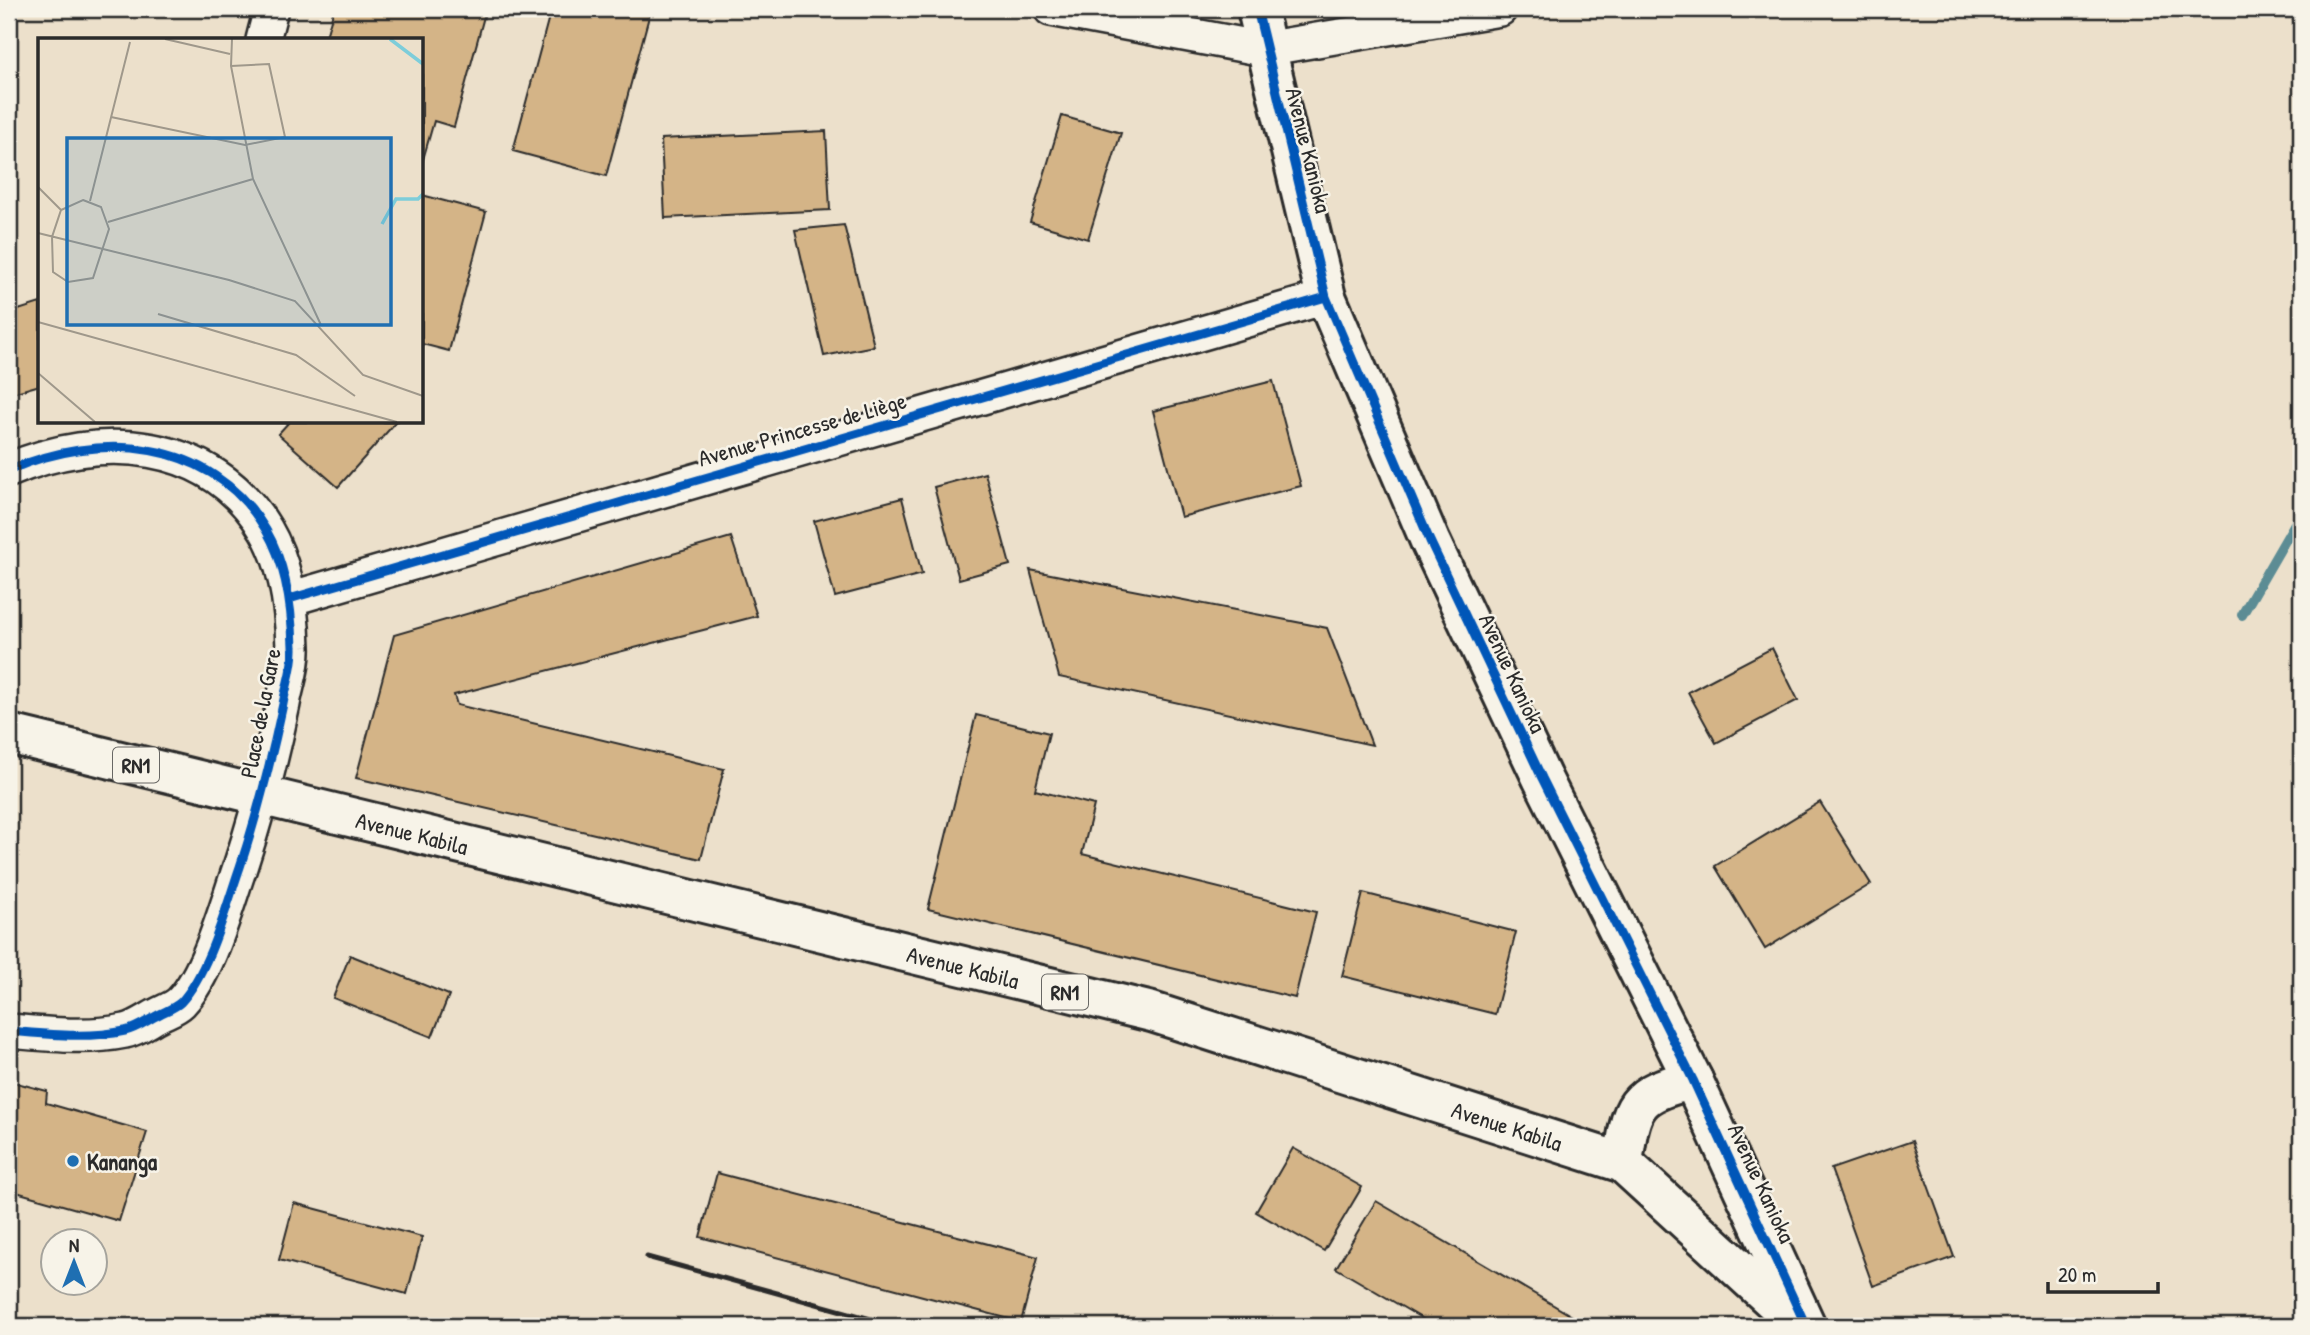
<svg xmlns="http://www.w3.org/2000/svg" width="2310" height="1335" viewBox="0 0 2310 1335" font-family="'Patrick Hand',sans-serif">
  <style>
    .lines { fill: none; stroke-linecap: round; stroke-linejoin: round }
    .stream { stroke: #5c8c94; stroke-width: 10 }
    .building { fill: #d4b487; stroke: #2b2b2b; stroke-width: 2 }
    .street-casing { stroke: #2b2b2b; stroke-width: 38 }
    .secondary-casing { stroke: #2b2b2b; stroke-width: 44 }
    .highway-casing { stroke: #2b2b2b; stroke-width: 44 }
    .street { stroke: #f7f3e8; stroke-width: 33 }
    .secondary { stroke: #f7f3e8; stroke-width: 38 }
    .highway { stroke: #f7f3e8; stroke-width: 38 }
    .rail { stroke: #2b2b2b; stroke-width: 5 }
    .cycleway-casing { stroke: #f7f3e8; stroke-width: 13 }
    .cycleway { stroke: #0057b8; stroke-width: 9 }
    .poi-dot { fill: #1f6fb2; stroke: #f7f3e8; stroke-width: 2.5 }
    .labels { text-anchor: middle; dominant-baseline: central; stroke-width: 5; stroke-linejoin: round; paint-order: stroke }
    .shield { fill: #f7f3e8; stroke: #686764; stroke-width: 2 }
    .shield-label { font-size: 21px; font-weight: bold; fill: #2b2b2b }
    .street-label { font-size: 23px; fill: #2b2b2b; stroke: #f7f3e8 }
    .poi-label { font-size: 23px; font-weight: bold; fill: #2b2b2b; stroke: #f7f3e8; text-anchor: start }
    .inset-river { fill: none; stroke: #7dcdda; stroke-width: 3.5 }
    .inset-road { fill: none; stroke: #9f988b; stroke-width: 2 }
    .view { fill: #1f6fb2; fill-opacity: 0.15; stroke: #1f6fb2; stroke-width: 3.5 }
    .inset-edge { fill: none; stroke: #2b2b2b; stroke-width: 3.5 }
  </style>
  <rect width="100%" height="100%" fill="#ece0cb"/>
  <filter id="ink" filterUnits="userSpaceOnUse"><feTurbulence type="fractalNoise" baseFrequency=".0143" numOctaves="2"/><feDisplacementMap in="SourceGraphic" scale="14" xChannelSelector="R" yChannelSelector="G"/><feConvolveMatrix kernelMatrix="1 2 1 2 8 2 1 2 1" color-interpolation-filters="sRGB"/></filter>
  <g filter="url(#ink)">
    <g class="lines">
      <path class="stream" d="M 2242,615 L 2301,513"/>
    </g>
    <path class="building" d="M 334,9 L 486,9 L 454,127 L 434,121 L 422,163 L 422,40 L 325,40 Z
      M 551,9 L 651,9 L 606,176 L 513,151 Z
      M 1062,116 L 1121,133 L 1088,239 L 1030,222 Z
      M 826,131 L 830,210 L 665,218 L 661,139 Z
      M 422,195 L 486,212 L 449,351 L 422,344 Z
      M 844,225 L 874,346 L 824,356 L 795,230 Z
      M 40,303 L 40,385 L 9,394 L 9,313 Z
      M 1273,381 L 1301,486 L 1181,517 L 1153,411 Z
      M 289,422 L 396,422 L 338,487 L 278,434 Z
      M 985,473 L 1010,565 L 959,579 L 934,487 Z
      M 902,498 L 922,574 L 835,597 L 814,521 Z
      M 731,537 L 757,616 L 454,695 L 457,705 L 724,769 L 701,859 L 356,778 L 394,635 Z
      M 1030,570 L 1327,628 L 1372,745 L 1059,677 Z
      M 1772,648 L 1798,700 L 1716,743 L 1688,692 Z
      M 976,715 L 1049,733 L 1035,790 L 1094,805 L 1082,854 L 1316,912 L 1295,998 L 928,909 Z
      M 1820,802 L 1871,884 L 1765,949 L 1715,866 Z
      M 1363,893 L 1516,932 L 1495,1014 L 1342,976 Z
      M 350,955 L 449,995 L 432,1037 L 333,998 Z
      M 9,1081 L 47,1091 L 46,1103 L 147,1132 L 119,1221 L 9,1190 Z
      M 1912,1141 L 1954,1257 L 1873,1286 L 1831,1169 Z
      M 1293,1148 L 1362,1187 L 1324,1251 L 1256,1212 Z
      M 717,1173 L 1038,1257 L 1021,1322 L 700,1237 Z
      M 1376,1201 L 1589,1326 L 1435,1326 L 1336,1268 Z
      M 294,1203 L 422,1237 L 407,1294 L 279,1260 Z"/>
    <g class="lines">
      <g class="street-casing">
        <path id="street" d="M 1051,9 L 1264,49 L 1500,9
          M 263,40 L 271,9
          M 9,470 C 99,431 211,437 266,530 C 286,564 292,608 293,647 C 294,665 286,686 283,704 C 271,761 258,813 240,867 C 226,907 209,972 181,1002 C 175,1008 165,1011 158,1015 C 148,1020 136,1029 125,1031 C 87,1039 47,1034 9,1031
          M 289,599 L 1326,297"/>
      </g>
      <g class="secondary-casing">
        <path id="secondary" d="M 1257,9 L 1326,297 L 1430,541 L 1542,778 L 1693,1080 L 1806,1326"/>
      </g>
      <g class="highway-casing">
        <path id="highway" d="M 9,734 L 1152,1012 L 1623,1163 L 1801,1326
          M 1623,1163 C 1631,1106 1633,1093 1693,1080"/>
      </g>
      <use href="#street" class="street"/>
      <use href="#secondary" class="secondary"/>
      <use href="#highway" class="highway"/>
      <path class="rail" d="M 647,1257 L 896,1326"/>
      <g class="cycleway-casing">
        <path id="cycleway" d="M 1257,9 L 1326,297 L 1430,541 L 1542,778 L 1693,1080 L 1806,1326
          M 9,470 C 99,431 211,437 266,530 C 286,564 292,608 293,647 C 294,665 286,686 283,704 C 271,761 258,813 240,867 C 226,907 209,972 181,1002 C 175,1008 165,1011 158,1015 C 148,1020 136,1029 125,1031 C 87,1039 47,1034 9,1031
          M 289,599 L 1326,297"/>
      </g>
      <use href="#cycleway" class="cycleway"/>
    </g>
  </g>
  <circle class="poi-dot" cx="73" cy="1161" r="7"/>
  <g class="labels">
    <g class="shield">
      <rect x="113" y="747.5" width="46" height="35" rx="5"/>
      <rect x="1042" y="974.5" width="46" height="35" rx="5"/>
    </g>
    <g class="shield-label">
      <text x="136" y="765">RN1</text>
      <text x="1065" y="992">RN1</text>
    </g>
    <g class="street-label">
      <text transform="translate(1309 150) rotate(76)">Avenue Kanioka</text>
      <text transform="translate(802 429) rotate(-16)">Avenue Princesse de Liège</text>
      <text transform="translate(1513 673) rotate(65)">Avenue Kanioka</text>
      <text transform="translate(260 713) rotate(-79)">Place de la Gare</text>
      <text transform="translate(412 833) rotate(14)">Avenue Kabila</text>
      <text transform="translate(963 967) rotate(14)">Avenue Kabila</text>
      <text transform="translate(1507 1126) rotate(18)">Avenue Kabila</text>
      <text transform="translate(1762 1183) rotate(65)">Avenue Kanioka</text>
    </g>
    <g class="poi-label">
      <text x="87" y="1161">Kananga</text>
    </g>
  </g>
  <g transform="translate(38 38)">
    <rect width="385" height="385" fill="#ece0cb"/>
    <path class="inset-river" d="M 352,1 L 385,26M 344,186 L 358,161 L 380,161 L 385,156"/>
    <path class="inset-road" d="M 127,1 L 192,16M 194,1 L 193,28 L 215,141 L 283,287M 73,79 L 207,107 L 247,99 L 231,26 L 193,28M 0,149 L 23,172M 45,162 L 63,169 L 71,191 L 55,240 L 30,244 L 15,234 L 14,199 L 23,172 ZM 52,163 L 92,4M 70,184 L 215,141M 0,195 L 191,242 L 257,263 L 325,337 L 385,358M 120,276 L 258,317 L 317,358M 0,284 L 359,384M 0,335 L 57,384"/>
    <path class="view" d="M 29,100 L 353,100 L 353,287 L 29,287 Z"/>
    <rect width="385" height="385" class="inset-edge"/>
  </g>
  <rect width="2310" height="1335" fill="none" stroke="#f7f3e8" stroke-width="35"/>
  <rect x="18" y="18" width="2275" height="1300" fill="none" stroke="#2b2b2b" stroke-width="2.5" filter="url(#ink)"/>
  <g transform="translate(74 1262)"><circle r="33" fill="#f7f3e8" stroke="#a5a39c" stroke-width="2"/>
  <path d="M0-5L12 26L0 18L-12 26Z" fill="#1f6fb2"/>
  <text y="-10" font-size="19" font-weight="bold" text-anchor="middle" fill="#2b2b2b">N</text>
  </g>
  <path d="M2048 1282v10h110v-10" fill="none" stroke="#2b2b2b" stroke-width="3.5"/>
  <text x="2058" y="1282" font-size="21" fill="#2b2b2b" stroke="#f7f3e8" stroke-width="5" paint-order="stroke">20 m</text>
</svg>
